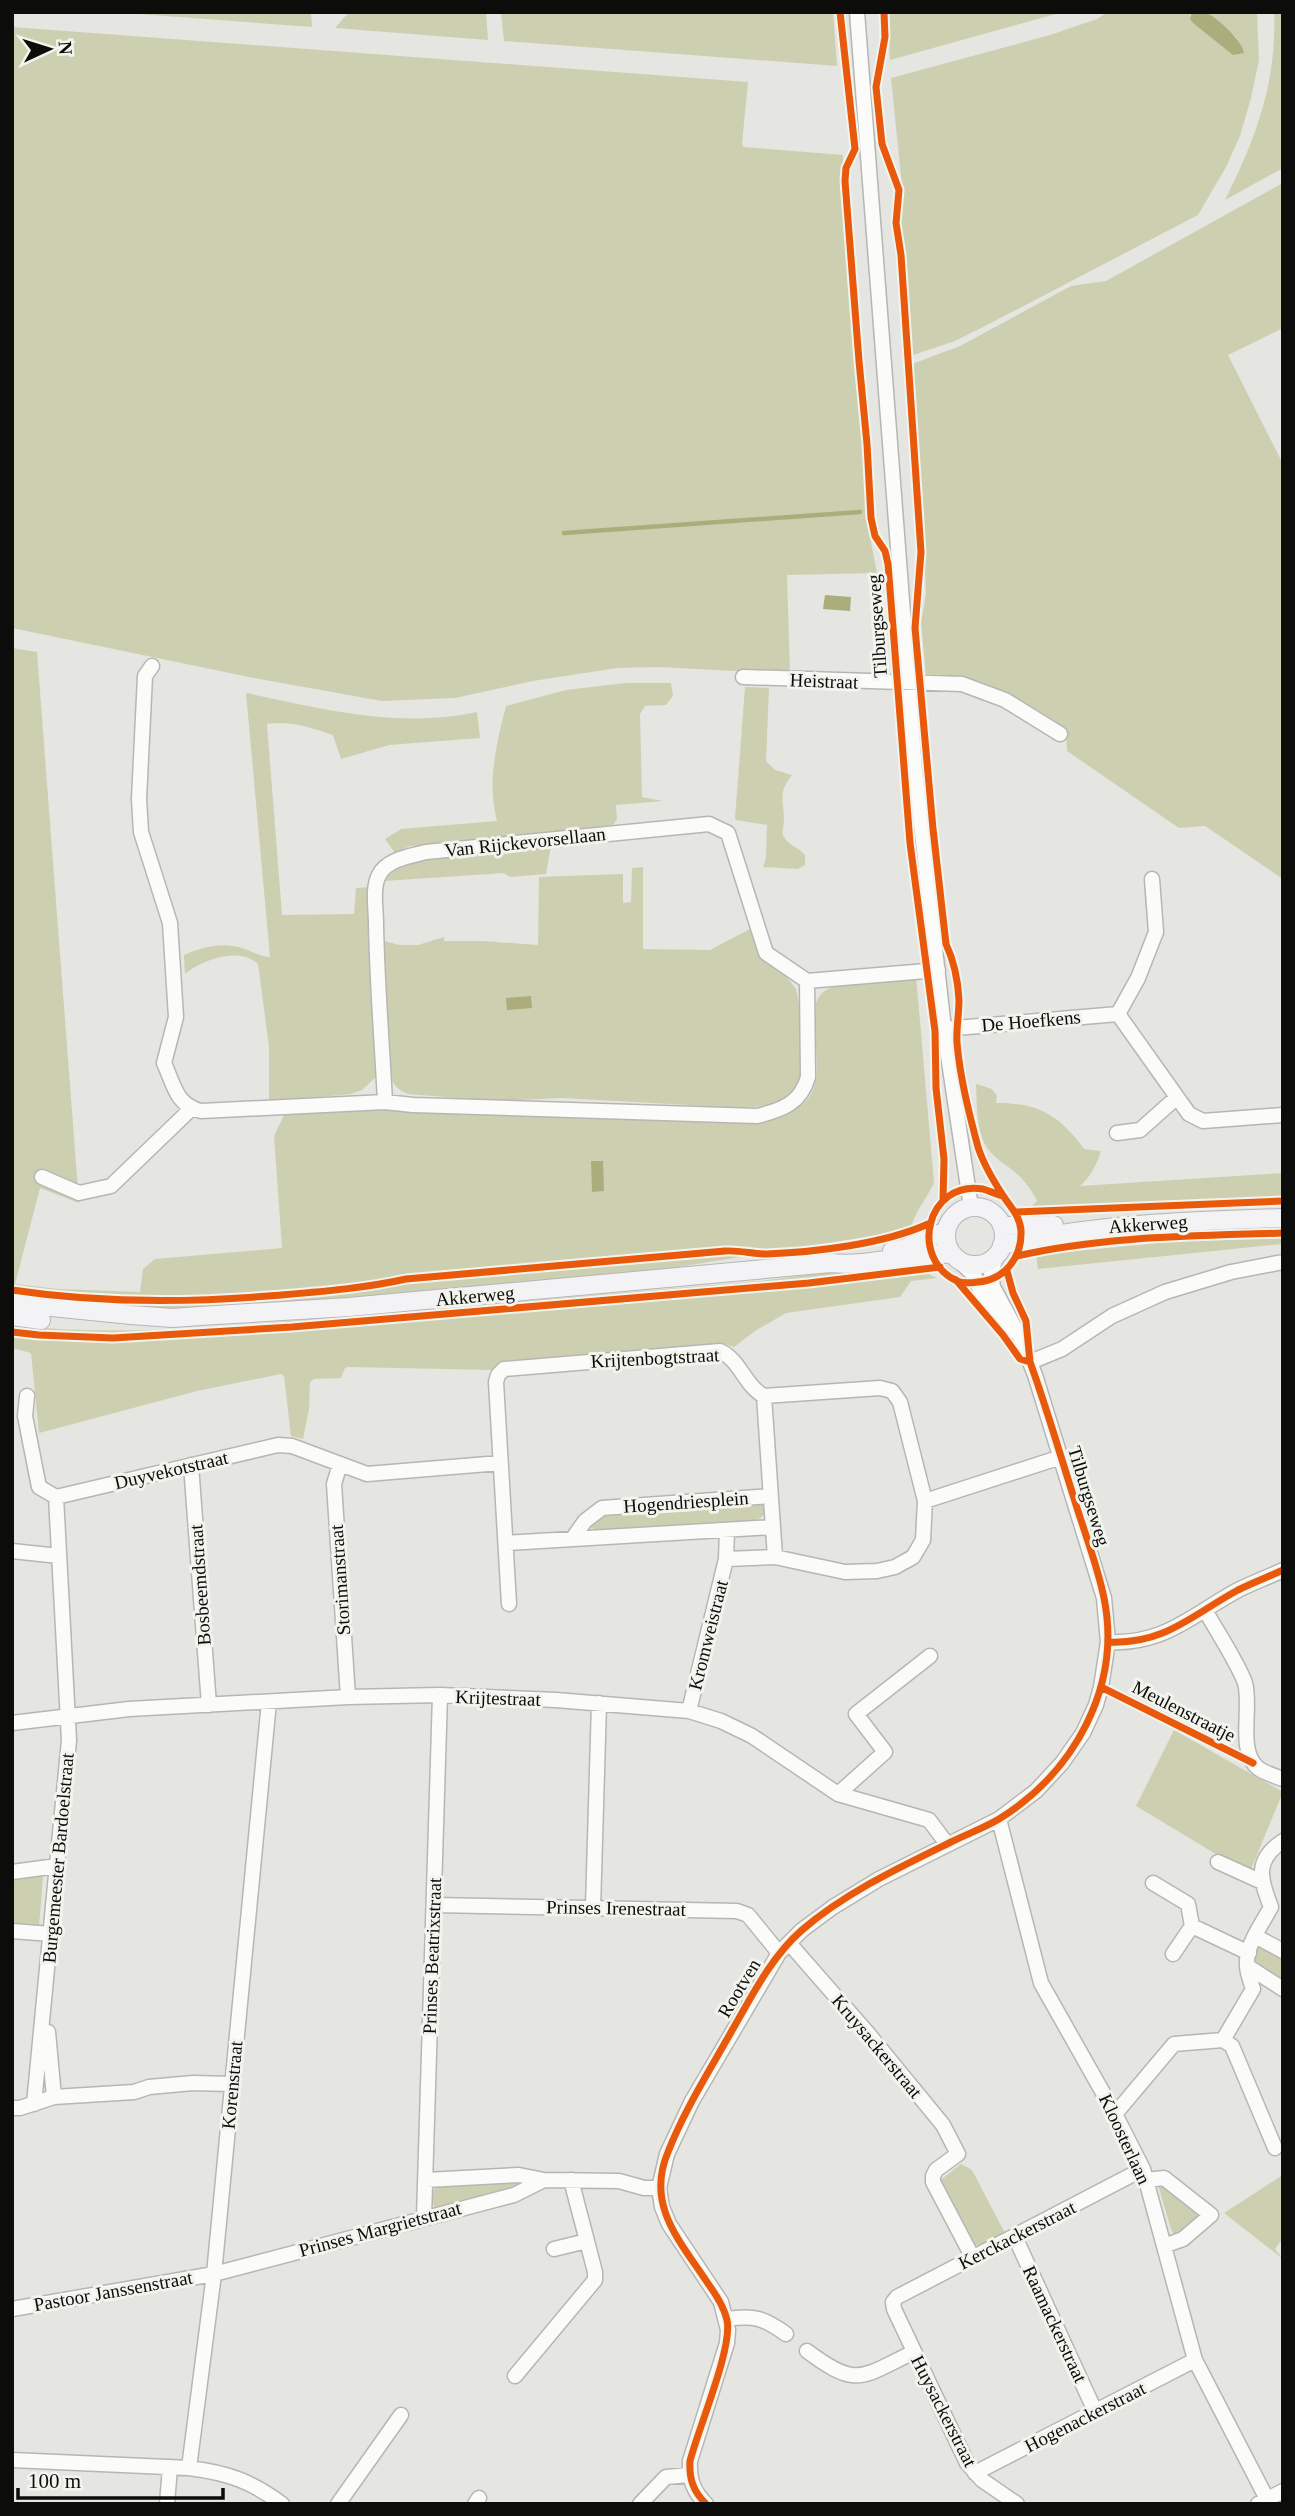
<svg xmlns="http://www.w3.org/2000/svg" width="1295" height="2516" viewBox="0 0 1295 2516" font-family="'Times New Roman',serif">
  <style>
    .green { fill: #cdd0b0 }
    .water { fill: #abae7c }
    .lines { fill: none; stroke-linecap: round; stroke-linejoin: round }
    .stream { stroke: #abae7c; stroke-width: 4.5 }
    .minor-casing { stroke: #b6b6b4; stroke-width: 17 }
    .major-casing { stroke: #b6b5b9; stroke-width: 20 }
    .minor { stroke: #fbfbfa; stroke-width: 14 }
    .major { stroke: #f3f3f5; stroke-width: 18 }
    .cycleway-casing { stroke: #f3f4ee; stroke-width: 11 }
    .cycleway { stroke: #e8590c; stroke-width: 7 }
    .labels { text-anchor: middle; dominant-baseline: central; stroke-width: 6; stroke-linejoin: round; paint-order: stroke }
    .street-label { font-size: 19px; fill: #0c0c0a; stroke: #f3f4ee }
  </style>
  <rect width="100%" height="100%" fill="#e5e5e1"/>
  <path class="green" d="M 112,12 L 311,12 L 312,27 Z
    M 349,12 L 486,12 L 488,40 L 335,28 Z
    M 501,12 L 833,12 L 837,66 L 504,41 Z
    M 888,12 L 1063,12 L 890,60 Z
    M 1108,12 L 1192,12 L 1190,15 L 1239,40 L 1206,12 L 1257,12 L 1259,60 L 1251,98 L 1240,136 L 1226,167 L 1198,215 L 987,325 L 955,341 L 910,356 L 905,259 L 900,225 L 903,196 L 891,78 L 1050,35 L 1097,19 Z
    M 1274,12 L 1283,12 L 1283,168 L 1225,200 C 1256,138 1277,82 1274,12 Z
    M 12,27 L 748,82 L 742,144 L 744,147 L 843,155 L 843,179 L 856,364 L 861,388 L 868,527 L 877,573 L 787,575 L 790,674 L 658,667 L 617,668 L 533,681 L 455,698 L 382,701 L 249,677 L 12,628 Z
    M 1283,183 L 1283,328 L 1228,355 L 1283,464 L 1283,879 L 1205,826 L 1179,828 L 1067,751 L 1066,729 C 1021,697 982,677 926,676 L 921,622 L 926,594 L 922,501 L 912,364 L 960,346 L 1071,286 L 1106,281 Z
    M 12,648 L 37,652 L 79,1203 L 40,1188 L 15,1284 L 59,1289 L 140,1292 L 143,1269 L 155,1259 L 282,1248 L 274,1136 L 285,1113 L 379,1108 L 772,1118 C 857,1101 788,1016 826,990 C 842,980 895,978 916,975 L 934,1183 C 925,1201 916,1210 910,1230 L 646,1272 L 353,1301 L 164,1310 L 12,1301 Z
    M 625,683 L 671,683 L 673,696 L 666,705 L 645,706 L 640,714 L 642,797 L 663,801 L 616,805 L 617,819 L 613,825 L 483,843 L 410,846 L 395,853 L 385,839 L 401,829 L 497,821 C 487,781 496,745 506,706 L 566,690 Z
    M 745,687 L 769,688 L 766,761 L 775,770 L 792,775 C 777,794 784,799 784,821 C 784,827 781,832 784,837 C 788,845 799,848 805,855 L 805,865 L 798,869 L 763,867 L 766,858 L 767,825 L 736,820 L 735,818 Z
    M 246,693 C 323,709 400,729 477,712 L 480,738 L 389,745 L 341,759 L 333,735 C 312,728 290,720 267,724 L 282,915 L 354,914 L 356,888 L 371,887 L 377,1076 L 362,1090 L 351,1094 L 269,1102 L 269,1047 L 258,964 C 239,946 202,960 185,974 L 184,955 C 202,947 223,942 242,948 C 252,951 260,957 270,957 Z
    M 551,846 L 546,874 L 510,877 L 504,873 L 384,881 L 402,863 L 414,859 L 515,852 Z
    M 643,867 L 643,949 L 710,950 L 750,929 C 759,965 778,962 796,989 C 800,1005 800,1022 801,1039 C 805,1092 797,1104 743,1108 L 562,1098 L 495,1101 L 408,1094 C 395,1089 391,1082 390,1069 L 384,941 L 399,945 L 418,945 L 444,937 L 444,941 L 482,941 L 538,945 L 539,877 L 623,874 L 623,903 L 631,902 L 632,868 Z
    M 976,1084 L 992,1089 L 997,1096 L 996,1103 C 1039,1103 1059,1115 1084,1149 L 1101,1151 C 1096,1166 1091,1176 1080,1186 L 1283,1173 L 1283,1197 L 1028,1210 L 1037,1201 C 1032,1191 1026,1182 1017,1174 C 1007,1165 996,1160 988,1149 C 976,1133 977,1104 976,1084 Z
    M 1283,1231 L 1283,1244 L 1038,1269 L 1036,1255 Z
    M 923,1260 L 927,1273 L 937,1278 L 911,1281 L 900,1297 L 786,1313 L 755,1331 L 734,1347 L 725,1344 L 640,1355 L 498,1367 L 493,1370 L 348,1367 L 345,1368 L 341,1378 L 314,1379 L 310,1382 L 309,1409 L 303,1439 L 291,1436 L 284,1376 L 281,1374 L 197,1391 L 39,1433 L 31,1353 L 12,1348 L 12,1325 C 80,1333 147,1331 215,1327 L 761,1281 Z
    M 758,1503 L 763,1505 L 765,1514 L 760,1518 L 752,1521 L 598,1530 L 591,1528 L 593,1519 L 607,1513 Z
    M 1174,1730 L 1283,1792 L 1249,1874 L 1136,1806 Z
    M 41,1874 L 43,1877 L 39,1927 L 12,1926 L 12,1877 Z
    M 1259,1943 L 1283,1954 L 1283,1984 L 1251,1964 Z
    M 961,2164 L 972,2170 L 1006,2235 L 985,2246 L 974,2245 L 938,2182 Z
    M 1283,2175 L 1283,2238 L 1275,2249 L 1283,2259 L 1224,2213 Z
    M 1163,2182 L 1204,2211 L 1202,2218 L 1176,2238 L 1171,2229 L 1158,2185 Z
    M 499,2183 L 522,2184 L 446,2207 L 435,2208 L 430,2197 L 436,2187 L 442,2184 Z"/>
  <path class="water" d="M 1192,12 C 1196,12 1200,11 1204,12 C 1215,15 1243,41 1244,53 L 1233,55 L 1193,23 L 1190,19 Z
    M 825,595 L 851,597 L 850,611 L 823,609 Z
    M 531,996 L 532,1008 L 507,1010 L 506,998 Z
    M 591,1161 L 603,1161 L 604,1191 L 592,1192 Z"/>
  <g class="lines">
    <path class="stream" d="M 564,533 L 860,512"/>
    <g class="minor-casing">
      <path id="minor" d="M 857,12 L 915,770 L 944,1029 L 971,1207
        M 152,666 L 145,676 L 139,799 L 141,832 L 170,923 L 176,1017 L 164,1063 C 174,1085 176,1105 201,1111 L 385,1102 L 413,1105 L 757,1116 C 782,1110 801,1103 808,1077 L 807,981
        M 743,677 L 962,684 L 1005,700 L 1060,734
        M 1118,1014 L 1189,1114 L 1203,1121 L 1283,1115
        M 1118,1014 L 1138,978 L 1156,932 L 1152,879
        M 944,1029 L 1118,1014
        M 385,1102 C 382,1042 377,983 376,923 C 376,909 372,888 379,875 C 387,859 411,856 426,852 L 709,824 L 728,833 L 766,953 L 807,981 L 938,970
        M 1117,1133 L 1140,1130 L 1176,1098
        M 42,1177 L 79,1193 L 111,1186 L 192,1108
        M 959,1261 L 974,1275 L 983,1297 L 1008,1332
        M 1030,1362 L 1062,1349 L 1112,1316 L 1165,1292 L 1231,1272 L 1283,1262
        M 27,1396 L 25,1416 L 39,1487 L 56,1497
        M 764,1396 L 775,1557
        M 340,1464 L 334,1484 L 348,1697
        M 191,1465 L 209,1705
        M 56,1497 L 278,1445 L 292,1446 L 367,1474 L 500,1463
        M 925,1501 L 1061,1457
        M 573,1538 L 585,1521 L 602,1508 L 770,1496
        M 506,1543 L 773,1527
        M 12,1551 L 59,1556
        M 509,1604 L 496,1382 L 498,1375 L 504,1369 L 720,1351 C 740,1360 745,1386 764,1396 L 880,1388 L 892,1391 L 900,1402 L 925,1501 L 923,1540 L 913,1557 L 895,1567 L 877,1571 L 845,1572 L 775,1557 L 726,1559
        M 1205,1610 C 1216,1630 1238,1663 1245,1683 C 1252,1707 1237,1751 1258,1768 C 1264,1773 1275,1776 1283,1779
        M 1108,1642 C 1164,1645 1192,1615 1238,1590 C 1252,1583 1268,1577 1283,1570
        M 689,1711 L 726,1559 L 727,1530
        M 12,1723 L 129,1709 L 348,1697 L 440,1695 L 556,1700 L 689,1711 L 721,1721 L 752,1736 L 838,1794 L 929,1820 L 947,1844
        M 838,1794 L 885,1752 L 856,1714 L 930,1656
        M 999,1819 L 1041,1983 L 1115,2114 L 1143,2169 L 1195,2360 L 1267,2499
        M 1218,1862 L 1262,1882
        M 12,1872 L 57,1866
        M 1153,1883 L 1188,1904 L 1192,1926 L 1249,1953
        M 434,1905 L 737,1911 L 748,1915 L 779,1953
        M 593,1908 L 599,1703
        M 12,1931 L 51,1934
        M 1255,1936 L 1283,1951
        M 789,1943 L 866,2031 L 943,2125 L 958,2154 L 936,2170 L 933,2176 L 933,2182 L 973,2258
        M 1173,1954 L 1192,1926
        M 1247,1966 L 1283,1989
        M 48,2032 L 54,2097
        M 1223,2040 L 1253,1989 C 1251,1982 1247,1973 1247,1966 C 1245,1946 1262,1924 1271,1907 C 1260,1879 1254,1860 1283,1841
        M 34,2104 L 69,1740 L 56,1497
        M 12,2108 L 20,2108 L 54,2097 L 134,2092 L 149,2087 L 193,2083 L 232,2084
        M 1115,2114 L 1174,2044 L 1223,2040 L 1232,2046 L 1275,2148
        M 426,2180 L 519,2175 L 544,2180 L 619,2181 L 644,2188 L 659,2188
        M 1146,2180 L 1164,2178 L 1211,2215 L 1183,2239 L 1164,2246
        M 424,2217 L 440,1695
        M 1015,2237 L 1095,2411
        M 554,2249 L 587,2241 L 571,2180
        M 12,2309 L 214,2274 L 514,2195 L 544,2180
        M 727,2319 C 754,2315 764,2318 786,2334
        M 807,2351 C 858,2389 861,2377 914,2352
        M 515,2376 L 595,2280 L 595,2272 L 587,2241
        M 12,2460 L 189,2468 C 228,2473 251,2481 282,2504
        M 189,2468 L 214,2274 L 269,1702
        M 975,2473 L 1195,2360
        M 167,2504 L 170,2467
        M 338,2504 L 401,2415
        M 475,2504 L 479,2498
        M 640,2504 L 666,2477 L 689,2475
        M 706,2504 C 693,2491 689,2479 690,2461 L 727,2343 L 728,2330 L 721,2302 L 669,2224 L 662,2207 L 659,2188 L 667,2154 L 692,2101 L 779,1953 L 802,1930 L 833,1907 L 879,1879 L 999,1819 L 1036,1791 L 1062,1763 L 1083,1733 L 1096,1705 L 1101,1687 L 1108,1642 L 1104,1598 L 1035,1375 L 1020,1337 L 993,1287 L 991,1273 L 997,1254
        M 1017,2504 L 982,2480 L 967,2463 L 894,2309 L 893,2302 L 897,2297 L 1143,2169
        M 1258,2504 L 1283,2491"/>
    </g>
    <g class="major-casing">
      <path id="major" d="M946 1236a29 29 0 1 1 58 0a29 29 0 1 1-58 0Z
        M 1002,1226 L 1054,1225
        M 1002,1245 C 1095,1224 1188,1221 1283,1218
        M 892,1251 L 906,1248 L 946,1231
        M 12,1303 L 131,1315 L 173,1318 L 200,1316 L 349,1307 L 831,1263 C 871,1267 911,1252 951,1254
        M 12,1316 L 41,1320"/>
    </g>
    <use href="#minor" class="minor"/>
    <use href="#major" class="major"/>
    <g class="cycleway-casing">
      <path id="cycleway" d="M 840,12 L 855,149 L 846,168 L 845,181 L 859,361 L 867,444 L 871,518 L 875,536 L 885,551 L 888,564 L 910,843 L 935,1031 L 936,1088 L 944,1159 L 943,1200
        M 884,12 L 885,37 L 876,87 L 882,144 L 899,190 L 896,223 L 901,255 L 921,552 L 915,628 L 933,829 L 946,944 C 954,961 958,981 959,1000 C 959,1015 956,1029 957,1043 C 960,1078 969,1113 978,1147 C 983,1163 993,1180 1002,1194 C 1010,1207 1020,1215 1021,1231 C 1022,1258 1004,1280 978,1282 C 971,1283 963,1284 957,1281 C 909,1259 926,1180 983,1189 C 989,1191 996,1194 1003,1196
        M 1016,1212 L 1283,1201
        M 1017,1256 C 1103,1236 1195,1236 1283,1233
        M 956,1280 L 1003,1335 L 1020,1359 L 1030,1362
        M 12,1290 C 98,1303 182,1303 268,1296 C 315,1292 361,1289 406,1279 C 512,1270 618,1260 725,1251 C 739,1250 753,1254 767,1254 C 816,1252 884,1244 928,1224
        M 12,1332 L 39,1335 L 113,1338 L 292,1327 L 809,1283 L 940,1267
        M 1108,1642 C 1164,1645 1192,1615 1238,1590 C 1252,1583 1268,1577 1283,1570
        M 1101,1687 L 1253,1763
        M 706,2504 C 693,2491 689,2479 690,2461 C 698,2429 733,2348 727,2320 C 724,2307 717,2296 709,2285 C 681,2242 645,2206 668,2152 C 684,2111 708,2073 730,2034 C 751,1998 770,1958 802,1930 C 845,1893 900,1867 951,1842 C 967,1834 984,1828 999,1819 C 1074,1773 1122,1686 1104,1598 C 1097,1563 1083,1529 1073,1495 C 1059,1451 1046,1406 1030,1362 L 1026,1321 L 1013,1293 L 1007,1271"/>
    </g>
    <use href="#cycleway" class="cycleway"/>
  </g>
  <g class="labels">
    <g class="street-label">
      <text transform="translate(877 626) rotate(-94)">Tilburgseweg</text>
      <text transform="translate(824 681) rotate(2)">Heistraat</text>
      <text transform="translate(525 842) rotate(-6)">Van Rijckevorsellaan</text>
      <text transform="translate(1031 1021) rotate(-5)">De Hoefkens</text>
      <text transform="translate(1148 1224) rotate(-4)">Akkerweg</text>
      <text transform="translate(475 1296) rotate(-5)">Akkerweg</text>
      <text transform="translate(655 1358) rotate(-3)">Krijtenbogtstraat</text>
      <text transform="translate(171 1470) rotate(-13)">Duyvekotstraat</text>
      <text transform="translate(1089 1496) rotate(73)">Tilburgseweg</text>
      <text transform="translate(686 1502) rotate(-4)">Hogendriesplein</text>
      <text transform="translate(340 1580) rotate(-94)">Storimanstraat</text>
      <text transform="translate(200 1585) rotate(-94)">Bosbeemdstraat</text>
      <text transform="translate(708 1635) rotate(-76)">Kromweistraat</text>
      <text transform="translate(498 1698) rotate(2)">Krijtestraat</text>
      <text transform="translate(1184 1711) rotate(27)">Meulenstraatje</text>
      <text transform="translate(58 1858) rotate(-85)">Burgemeester Bardoelstraat</text>
      <text transform="translate(616 1908) rotate(1)">Prinses Irenestraat</text>
      <text transform="translate(432 1956) rotate(-88)">Prinses Beatrixstraat</text>
      <text transform="translate(739 1988) rotate(-59)">Rootven</text>
      <text transform="translate(877 2046) rotate(50)">Kruysackerstraat</text>
      <text transform="translate(232 2085) rotate(-85)">Korenstraat</text>
      <text transform="translate(1125 2139) rotate(65)">Kloosterlaan</text>
      <text transform="translate(380 2229) rotate(-15)">Prinses Margrietstraat</text>
      <text transform="translate(1017 2235) rotate(-27)">Kerckackerstraat</text>
      <text transform="translate(113 2291) rotate(-10)">Pastoor Janssenstraat</text>
      <text transform="translate(1055 2324) rotate(65)">Raamackerstraat</text>
      <text transform="translate(944 2411) rotate(63)">Huysackerstraat</text>
      <text transform="translate(1085 2417) rotate(-27)">Hogenackerstraat</text>
    </g>
  </g>
  <rect width="1295" height="2516" fill="none" stroke="#0c0c0a" stroke-width="28"/>
  <g transform="translate(49 49) rotate(86)" stroke="#f3f4ee" stroke-width="5" paint-order="stroke">
  <path d="M0-5L12 26L0 18L-12 26Z" fill="#0c0c0a"/>
  <text y="-10" font-size="19" font-weight="bold" text-anchor="middle" fill="#0c0c0a">N</text>
  </g>
  <path d="M18 2488v10h205v-10" fill="none" stroke="#0c0c0a" stroke-width="3.5"/>
  <text x="28" y="2488" font-size="21" fill="#0c0c0a" stroke="#f3f4ee" stroke-width="5" paint-order="stroke">100 m</text>
</svg>
